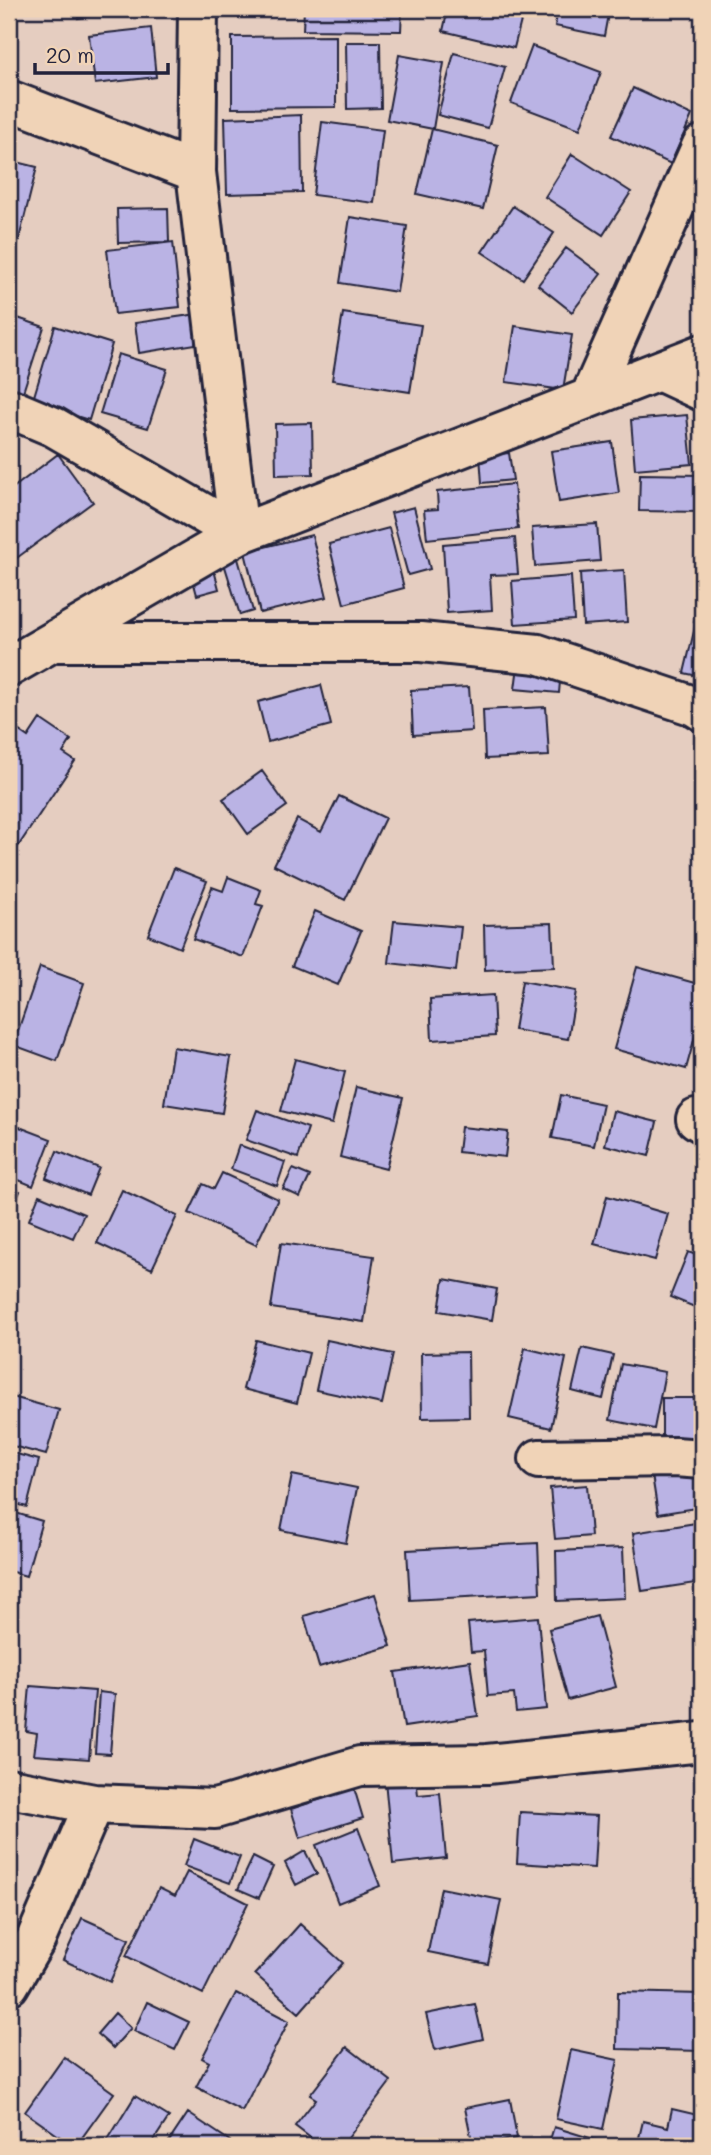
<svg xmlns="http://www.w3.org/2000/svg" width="711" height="2155" viewBox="0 0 711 2155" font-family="Mali,sans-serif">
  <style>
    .building { fill: #bab3e4; stroke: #22223b; stroke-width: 2 }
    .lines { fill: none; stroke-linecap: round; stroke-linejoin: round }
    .minor-casing { stroke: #22223b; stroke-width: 44 }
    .minor { stroke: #f0d3b7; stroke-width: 38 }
  </style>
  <rect width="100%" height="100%" fill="#e5cdc0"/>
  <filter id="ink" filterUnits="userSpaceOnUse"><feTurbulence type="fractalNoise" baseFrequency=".0143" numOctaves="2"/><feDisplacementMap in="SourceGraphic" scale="14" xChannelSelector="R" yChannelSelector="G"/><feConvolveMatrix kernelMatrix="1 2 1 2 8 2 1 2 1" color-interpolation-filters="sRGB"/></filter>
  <g filter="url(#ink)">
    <path class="building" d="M 76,9 L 120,9 L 78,18 Z
      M 304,9 L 402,9 L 401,31 L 303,30 Z
      M 448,9 L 524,9 L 514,48 L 443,31 Z
      M 558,9 L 609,9 L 604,36 L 555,26 Z
      M 151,28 L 156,77 L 95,84 L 89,35 Z
      M 336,36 L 336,107 L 232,108 L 232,37 Z
      M 346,42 L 380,42 L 381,108 L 347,109 Z
      M 532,46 L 601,72 L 580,129 L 511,103 Z
      M 454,53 L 505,67 L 488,128 L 438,115 Z
      M 399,55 L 444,63 L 433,129 L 387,120 Z
      M 633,88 L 692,115 L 671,164 L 611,136 Z
      M 301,115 L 302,192 L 227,194 L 225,118 Z
      M 322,122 L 383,130 L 374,203 L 313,195 Z
      M 432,129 L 498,145 L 483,209 L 417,194 Z
      M 572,154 L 631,192 L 603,235 L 545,197 Z
      M 9,160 L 37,167 L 16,251 L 9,249 Z
      M 513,206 L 554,233 L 523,279 L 482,252 Z
      M 168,208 L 169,242 L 118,243 L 117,209 Z
      M 350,217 L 407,226 L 397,292 L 340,283 Z
      M 173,242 L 180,307 L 115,314 L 107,250 Z
      M 566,248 L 601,274 L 572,312 L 538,285 Z
      M 343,313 L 421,325 L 410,392 L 332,380 Z
      M 198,314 L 202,343 L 139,353 L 135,323 Z
      M 9,315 L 44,327 L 23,392 L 9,388 Z
      M 55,326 L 112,344 L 89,420 L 32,403 Z
      M 515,326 L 572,335 L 563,390 L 506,382 Z
      M 118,354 L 167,369 L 148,428 L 100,414 Z
      M 687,415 L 692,464 L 635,469 L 631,420 Z
      M 312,423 L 313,474 L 276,475 L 275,424 Z
      M 612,442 L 619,493 L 559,502 L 551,451 Z
      M 509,453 L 513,480 L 482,483 L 480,456 Z
      M 58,454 L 93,502 L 14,560 L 9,554 L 9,491 Z
      M 640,474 L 702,475 L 702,512 L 639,511 Z
      M 514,484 L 518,529 L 427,539 L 424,510 L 438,509 L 437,492 Z
      M 414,507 L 430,569 L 408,575 L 391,513 Z
      M 597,524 L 600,561 L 535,566 L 532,528 Z
      M 389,528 L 404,588 L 344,604 L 329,544 Z
      M 312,535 L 327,597 L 260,613 L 245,552 Z
      M 515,538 L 518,574 L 490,575 L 492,610 L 447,613 L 443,544 Z
      M 237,555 L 253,611 L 240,615 L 223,560 Z
      M 213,566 L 219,589 L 197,595 L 191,573 Z
      M 624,570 L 627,622 L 583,625 L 580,573 Z
      M 571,576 L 574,620 L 515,624 L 512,581 Z
      M 702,589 L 702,625 L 694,622 Z
      M 695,627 L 702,629 L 702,677 L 684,673 Z
      M 518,666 L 561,670 L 559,693 L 515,689 Z
      M 321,685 L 331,725 L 268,742 L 258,702 Z
      M 469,687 L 472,731 L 413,735 L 411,690 Z
      M 546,707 L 549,756 L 485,759 L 483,710 Z
      M 40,719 L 71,740 L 63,753 L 75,761 L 9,860 L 9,724 L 28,737 Z
      M 262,771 L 287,806 L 248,834 L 223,799 Z
      M 339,796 L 385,818 L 345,900 L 274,865 L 297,819 L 321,832 Z
      M 174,868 L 207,881 L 180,948 L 148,935 Z
      M 228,877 L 261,890 L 256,904 L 263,906 L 243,957 L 193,939 L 212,887 L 223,891 Z
      M 315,911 L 361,931 L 338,985 L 292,966 Z
      M 394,921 L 461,927 L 456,971 L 389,963 Z
      M 552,923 L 554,967 L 485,970 L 484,925 Z
      M 40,967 L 84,983 L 57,1061 L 13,1045 Z
      M 637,967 L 702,985 L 702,1011 L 686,1069 L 614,1049 Z
      M 522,981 L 576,991 L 568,1039 L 514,1030 Z
      M 493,995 L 495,1036 L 432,1040 L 430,999 Z
      M 173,1047 L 231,1057 L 222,1113 L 164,1104 Z
      M 295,1059 L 345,1072 L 332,1124 L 281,1111 Z
      M 356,1087 L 403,1098 L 386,1169 L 340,1157 Z
      M 561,1095 L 603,1104 L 594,1146 L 552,1138 Z
      M 257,1110 L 308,1128 L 298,1158 L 246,1140 Z
      M 613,1111 L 657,1122 L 649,1156 L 605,1145 Z
      M 9,1123 L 51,1139 L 33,1186 L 9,1176 Z
      M 461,1127 L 508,1132 L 505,1157 L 458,1152 Z
      M 239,1145 L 285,1162 L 277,1186 L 231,1169 Z
      M 57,1151 L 99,1168 L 88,1195 L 46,1178 Z
      M 293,1169 L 310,1176 L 300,1197 L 283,1189 Z
      M 222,1173 L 278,1199 L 256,1245 L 189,1213 L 203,1184 L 214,1189 Z
      M 9,1187 L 20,1191 L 9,1221 Z
      M 122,1190 L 177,1216 L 152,1269 L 97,1243 Z
      M 39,1195 L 84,1214 L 73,1238 L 29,1220 Z
      M 607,1196 L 668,1214 L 655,1260 L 594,1244 Z
      M 281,1243 L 374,1256 L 364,1322 L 271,1308 Z
      M 688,1252 L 702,1257 L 702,1310 L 670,1297 Z
      M 444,1279 L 497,1289 L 492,1320 L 439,1311 Z
      M 256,1340 L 309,1353 L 297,1403 L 243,1389 Z
      M 327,1340 L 393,1354 L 382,1404 L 316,1390 Z
      M 525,1348 L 566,1358 L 551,1428 L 509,1418 Z
      M 582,1348 L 613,1355 L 603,1399 L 572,1391 Z
      M 468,1352 L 469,1417 L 422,1418 L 421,1353 Z
      M 621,1364 L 665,1372 L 654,1429 L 610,1420 Z
      M 9,1396 L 59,1410 L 46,1455 L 9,1445 Z
      M 662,1398 L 694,1398 L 694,1441 L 662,1441 Z
      M 9,1452 L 39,1460 L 27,1507 L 9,1502 L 16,1476 L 9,1475 Z
      M 702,1468 L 702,1507 L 658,1514 L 652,1475 Z
      M 292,1475 L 357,1488 L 346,1543 L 281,1530 Z
      M 587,1485 L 591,1536 L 555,1539 L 550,1488 Z
      M 9,1511 L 42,1521 L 26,1576 L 9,1571 Z
      M 702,1522 L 702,1582 L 642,1591 L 633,1533 Z
      M 538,1543 L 540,1593 L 410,1600 L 407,1550 Z
      M 623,1548 L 625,1598 L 557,1601 L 556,1551 Z
      M 375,1594 L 391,1646 L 319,1667 L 304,1616 Z
      M 597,1616 L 616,1687 L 568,1700 L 549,1629 Z
      M 538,1617 L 546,1709 L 516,1712 L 514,1694 L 488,1696 L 484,1651 L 471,1652 L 468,1623 Z
      M 470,1661 L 478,1716 L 404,1727 L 395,1672 Z
      M 30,1686 L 95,1691 L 89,1759 L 34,1755 L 37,1733 L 26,1731 Z
      M 99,1692 L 115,1694 L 110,1754 L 95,1753 Z
      M 416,1777 L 418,1795 L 440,1793 L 446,1858 L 393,1864 L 385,1780 Z
      M 354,1788 L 363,1818 L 300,1838 L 291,1809 Z
      M 520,1812 L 597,1816 L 594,1868 L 517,1863 Z
      M 358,1828 L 380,1886 L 338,1903 L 316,1845 Z
      M 194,1839 L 240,1857 L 230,1883 L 184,1866 Z
      M 305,1851 L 317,1874 L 296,1885 L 285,1863 Z
      M 253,1857 L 273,1867 L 259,1898 L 238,1889 Z
      M 187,1872 L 248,1903 L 203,1994 L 126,1956 L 159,1888 L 175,1896 Z
      M 441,1888 L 501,1900 L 488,1964 L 428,1952 Z
      M 82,1918 L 129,1939 L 110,1982 L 63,1960 Z
      M 300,1924 L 343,1963 L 299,2013 L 255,1974 Z
      M 618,1992 L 702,1994 L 702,2051 L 617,2049 Z
      M 236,1993 L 289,2021 L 242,2111 L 196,2087 L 209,2062 L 202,2058 Z
      M 147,2002 L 189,2022 L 175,2050 L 134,2031 Z
      M 475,2004 L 483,2039 L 435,2050 L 426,2014 Z
      M 115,2013 L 131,2028 L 113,2048 L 97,2034 Z
      M 347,2047 L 391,2081 L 342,2146 L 321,2146 L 295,2126 L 316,2099 L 310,2095 Z
      M 571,2050 L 618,2060 L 603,2129 L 556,2119 Z
      M 64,2057 L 114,2093 L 76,2146 L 73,2146 L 25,2112 Z
      M 135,2096 L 169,2117 L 150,2146 L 104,2146 Z
      M 510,2099 L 517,2138 L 473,2146 L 465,2108 Z
      M 672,2109 L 702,2116 L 702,2146 L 637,2146 L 643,2121 L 668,2127 Z
      M 188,2113 L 230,2141 L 227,2146 L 166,2146 Z
      M 554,2127 L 603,2142 L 602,2146 L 548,2146 Z"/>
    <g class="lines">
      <g class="minor-casing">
        <path id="minor" d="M 198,9 L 196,172 L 239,534
          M 9,100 L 196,172
          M 659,371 L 702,391
          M 590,397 L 702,145
          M 9,408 L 54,427 L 239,534
          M 55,642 L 421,642 L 538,654 L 694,706 L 702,711
          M 9,667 L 239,534 L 702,354
          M 696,1119 L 702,1123
          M 539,1459 L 675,1457 L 702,1459
          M 9,1788 L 94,1804 L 215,1809 L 360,1766 L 487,1764 L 702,1742
          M 9,1985 L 36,1939 L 94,1804"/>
      </g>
      <use href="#minor" class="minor"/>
    </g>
  </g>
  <rect width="711" height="2155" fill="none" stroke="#f0d3b7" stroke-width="35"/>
  <rect x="18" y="18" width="676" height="2120" fill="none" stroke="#22223b" stroke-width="2.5" filter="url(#ink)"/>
  <path d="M35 63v10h133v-10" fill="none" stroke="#22223b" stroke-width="3.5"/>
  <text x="46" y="63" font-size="21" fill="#22223b" stroke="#f0d3b7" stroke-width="5" paint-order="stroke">20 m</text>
</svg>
